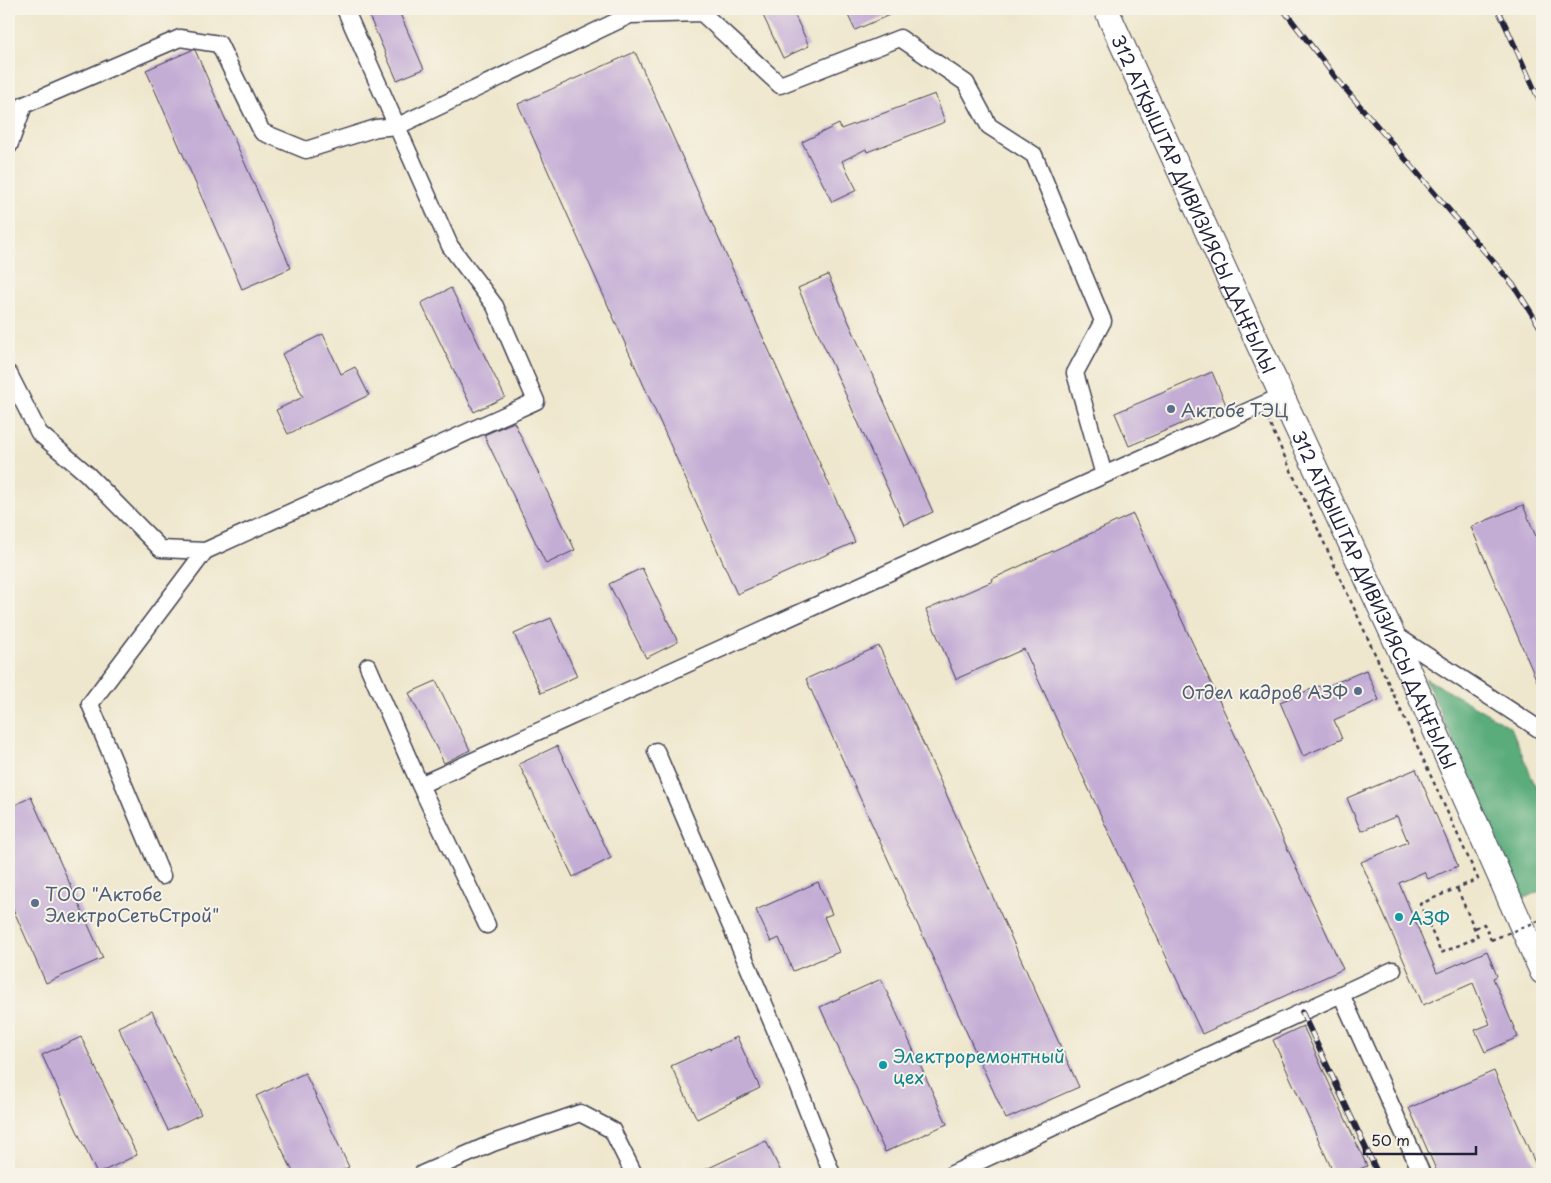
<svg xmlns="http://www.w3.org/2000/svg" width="1551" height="1183" viewBox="0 0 1551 1183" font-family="'Playpen Sans',sans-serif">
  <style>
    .forest { fill: #5aac7a; stroke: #3e675a }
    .building { fill: #c4add5 }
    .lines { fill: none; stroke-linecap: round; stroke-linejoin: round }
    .minor-casing { stroke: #414051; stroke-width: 19 }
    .highway-casing { stroke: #414051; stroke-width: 26 }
    .path { stroke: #414051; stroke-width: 2.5; stroke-dasharray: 4 4; stroke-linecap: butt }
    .minor { stroke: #fff; stroke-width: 16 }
    .highway { stroke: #fff; stroke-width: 24 }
    .rail-casing { stroke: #22223b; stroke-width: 5.5 }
    .rail { stroke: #f7f3e8; stroke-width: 4; stroke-dasharray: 11; stroke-linecap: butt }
    .path-bridge { stroke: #414051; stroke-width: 2.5; stroke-dasharray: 4 4; stroke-linecap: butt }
    .service-dot { fill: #5c6f8a; stroke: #f7f3e8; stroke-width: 2 }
    .culture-dot { fill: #0f9aa8; stroke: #f7f3e8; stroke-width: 2 }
    .labels { text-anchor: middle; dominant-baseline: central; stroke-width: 4; stroke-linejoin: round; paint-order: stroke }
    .street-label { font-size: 18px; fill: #22223b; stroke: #f7f3e8 }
    .service-label { font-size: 18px; fill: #4e5e75; stroke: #f7f3e8; text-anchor: start }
    .culture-label { font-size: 18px; fill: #0d838f; stroke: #f7f3e8; text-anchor: start }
  </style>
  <rect width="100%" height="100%" fill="#f7f3e8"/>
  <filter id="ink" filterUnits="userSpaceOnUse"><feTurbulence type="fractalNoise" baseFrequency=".02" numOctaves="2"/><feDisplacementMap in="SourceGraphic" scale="10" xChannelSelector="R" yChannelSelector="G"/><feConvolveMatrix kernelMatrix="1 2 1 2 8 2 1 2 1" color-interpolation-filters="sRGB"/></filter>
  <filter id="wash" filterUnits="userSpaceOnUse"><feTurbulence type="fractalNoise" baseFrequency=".0096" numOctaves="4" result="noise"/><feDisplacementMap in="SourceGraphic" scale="20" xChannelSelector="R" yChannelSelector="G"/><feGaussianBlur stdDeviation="1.12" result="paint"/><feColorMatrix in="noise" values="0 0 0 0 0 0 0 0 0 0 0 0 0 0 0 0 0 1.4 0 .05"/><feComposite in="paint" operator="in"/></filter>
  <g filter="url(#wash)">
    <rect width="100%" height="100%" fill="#efe7cd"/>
    <path class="forest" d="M 1425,678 L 1511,727 L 1542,802 L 1542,890 L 1522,899 Z"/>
    <g id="blocks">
      <path class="building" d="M 366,9 L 398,9 L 424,69 L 397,80 Z
        M 760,9 L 792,9 L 809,46 L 783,58 Z
        M 845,9 L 903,9 L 855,30 Z
        M 192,50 L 195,50 L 291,268 L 242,289 L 146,70 Z
        M 635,52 L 855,542 L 737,594 L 518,104 Z
        M 935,94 L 945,122 L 867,152 L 866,149 L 842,161 L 857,190 L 832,202 L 802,142 L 839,124 L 841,129 Z
        M 828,275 L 933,512 L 904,525 L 798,288 Z
        M 451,288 L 505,397 L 474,412 L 421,303 Z
        M 323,334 L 341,374 L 355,367 L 369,395 L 288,434 L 276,410 L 303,397 L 282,354 Z
        M 1212,372 L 1226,405 L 1129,446 L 1115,413 Z
        M 514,422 L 575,550 L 546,564 L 484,435 Z
        M 1523,505 L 1542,551 L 1542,693 L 1471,527 Z
        M 1133,514 L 1343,969 L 1202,1034 L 1024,649 L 956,679 L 926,610 L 993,581 L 992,579 Z
        M 642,568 L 678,642 L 646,658 L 609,584 Z
        M 551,618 L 577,676 L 541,693 L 514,634 Z
        M 879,646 L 1079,1087 L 1006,1119 L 806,679 Z
        M 1366,670 L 1379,700 L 1334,720 L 1342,739 L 1303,756 L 1280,702 L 1319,686 L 1321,689 Z
        M 436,681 L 470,750 L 444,763 L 409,693 Z
        M 557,746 L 611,858 L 573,877 L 519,764 Z
        M 1416,769 L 1458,866 L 1428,879 L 1424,872 L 1399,883 L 1437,973 L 1487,951 L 1497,976 L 1493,978 L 1518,1037 L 1485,1052 L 1475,1030 L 1490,1024 L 1473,983 L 1423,1005 L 1361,862 L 1408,842 L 1397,816 L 1361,831 L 1347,798 Z
        M 31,797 L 103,958 L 46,983 L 9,900 L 9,808 Z
        M 818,882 L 832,914 L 824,917 L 839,952 L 793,971 L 779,938 L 771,942 L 756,910 Z
        M 881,979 L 947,1124 L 885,1152 L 820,1007 Z
        M 152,1011 L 201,1114 L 168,1130 L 118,1027 Z
        M 1303,1026 L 1367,1166 L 1348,1174 L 1334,1174 L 1273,1040 Z
        M 81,1037 L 137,1155 L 97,1174 L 42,1055 Z
        M 737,1037 L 760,1088 L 697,1119 L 671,1066 L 710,1048 L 710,1049 Z
        M 1494,1071 L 1540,1174 L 1438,1174 L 1409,1108 Z
        M 305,1073 L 349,1167 L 334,1174 L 294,1174 L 256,1096 Z
        M 766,1141 L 782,1174 L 696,1174 Z"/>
    </g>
  </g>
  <g filter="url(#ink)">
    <use href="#blocks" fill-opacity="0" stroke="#414051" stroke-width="1"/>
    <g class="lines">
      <g class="minor-casing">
        <path id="minor" d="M 9,146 L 24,105 L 180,38 L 219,44 L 262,132 L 306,150 L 376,128 L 398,126 L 630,15 L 702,13 L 780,85 L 900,38 L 966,83 L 989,126 L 1034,155 L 1103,321 L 1075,373 L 1104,475
          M 9,374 L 39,433 L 86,473 L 161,549 L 205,551
          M 1392,633 L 1542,731
          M 368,666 L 420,785 L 487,925
          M 656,751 L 783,1048 L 832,1174
          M 420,785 L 1104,475 L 1282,396
          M 162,876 L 90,704 L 205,551 L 536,401 L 495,306 L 450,246 L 345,9
          M 1341,994 L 1422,1174
          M 422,1174 L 493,1143 L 580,1113 L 612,1130 L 634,1174
          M 952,1174 L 1393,970"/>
      </g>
      <g class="highway-casing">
        <g id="highway">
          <path id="s1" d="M 1106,9 L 1282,396 L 1392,633 L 1542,972"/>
        </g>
      </g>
      <path class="path" d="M 1267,418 L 1478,879 L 1420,904 L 1441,953 L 1478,937 L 1457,888
        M 1475,928 L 1484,924 L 1491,940"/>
      <use href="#minor" class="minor"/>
      <use href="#highway" class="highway"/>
      <g class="rail-casing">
        <path id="rail" d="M 1283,9 L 1336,78 L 1515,287 L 1542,330
          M 1498,9 L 1542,106
          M 1302,1012 L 1378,1174"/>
      </g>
      <use href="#rail" class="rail"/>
      <path class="path-bridge" d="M 1491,940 L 1541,920"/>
    </g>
  </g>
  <g class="service-dot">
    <circle cx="1171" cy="409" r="5"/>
    <circle cx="1358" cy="691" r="5"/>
    <circle cx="35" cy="903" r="5"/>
  </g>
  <g class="culture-dot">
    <circle cx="1399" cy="917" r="5"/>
    <circle cx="883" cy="1065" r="5"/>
  </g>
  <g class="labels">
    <g class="street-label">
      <text stroke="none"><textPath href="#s1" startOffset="214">312 АТҚЫШТАР ДИВИЗИЯСЫ ДАҢҒЫЛЫ</textPath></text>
      <text stroke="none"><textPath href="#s1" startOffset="649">312 АТҚЫШТАР ДИВИЗИЯСЫ ДАҢҒЫЛЫ</textPath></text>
    </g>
    <g class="service-label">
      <text x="1181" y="409">Актобе ТЭЦ</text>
      <text x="1348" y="691" text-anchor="end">Отдел кадров АЗФ</text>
      <text x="45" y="893">ТОО "Актобе<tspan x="45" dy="21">ЭлектроСетьСтрой"</tspan></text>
    </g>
    <g class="culture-label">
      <text x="1409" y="917">АЗФ</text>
      <text x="893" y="1055">Электроремонтный<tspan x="893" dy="21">цех</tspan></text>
    </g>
  </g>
  <rect width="1551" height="1183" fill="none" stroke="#f7f3e8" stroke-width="30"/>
  <path d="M1364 1146v8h112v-8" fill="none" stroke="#22223b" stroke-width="2.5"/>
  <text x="1371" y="1146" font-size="15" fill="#22223b" stroke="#f7f3e8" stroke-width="4" paint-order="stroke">50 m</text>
</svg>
